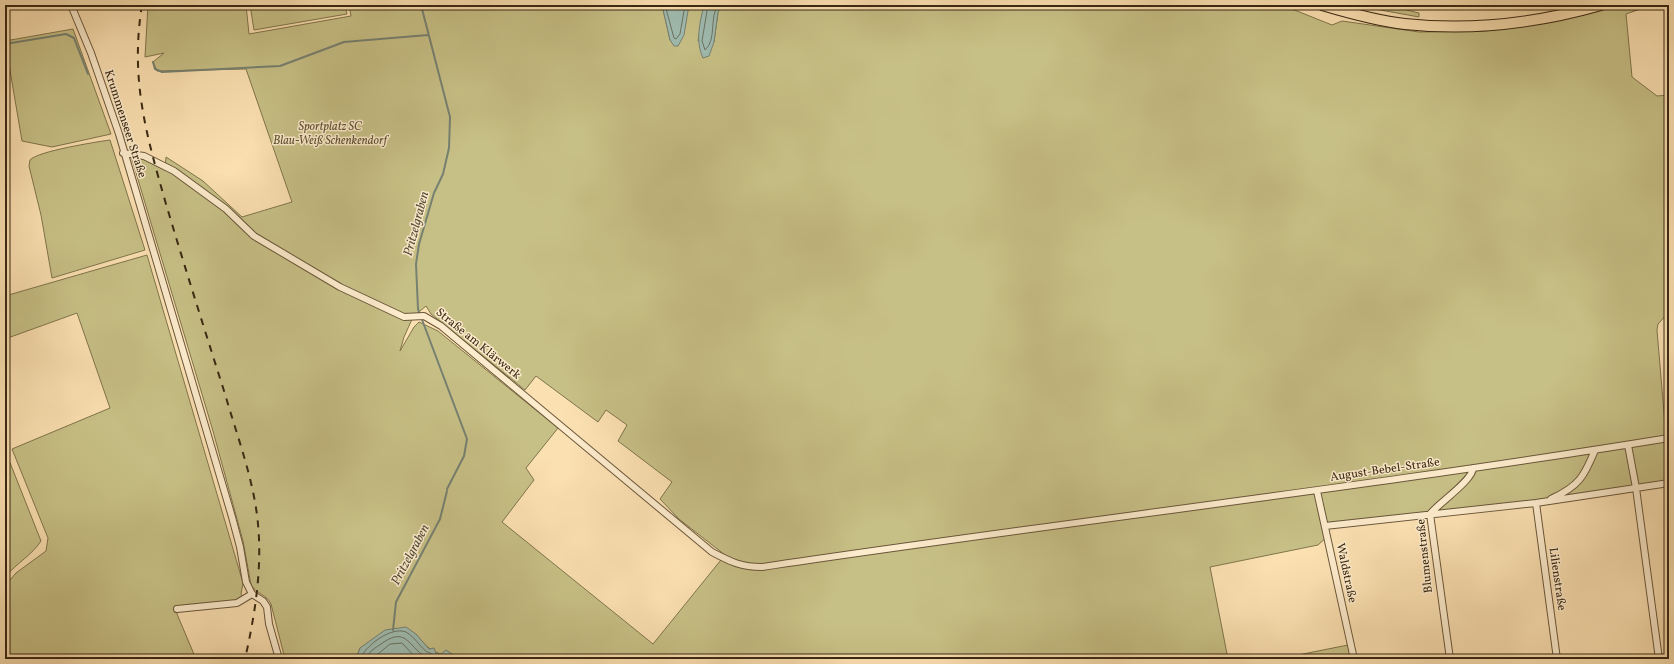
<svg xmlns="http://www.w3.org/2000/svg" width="1674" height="664" viewBox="0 0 1674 664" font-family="Vollkorn,serif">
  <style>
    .green { fill: #c7c086; stroke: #80744c; fill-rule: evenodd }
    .water { fill: #9fbcb1; stroke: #768172 }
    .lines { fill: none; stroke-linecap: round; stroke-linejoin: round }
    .shore { stroke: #6c7262; stroke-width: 1 }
    .stream { stroke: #768172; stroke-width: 2 }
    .minor-casing { stroke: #6a563a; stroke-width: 8 }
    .primary-casing { stroke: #392813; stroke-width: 12 }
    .minor { stroke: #fcebcc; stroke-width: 6 }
    .primary { stroke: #fbe0b1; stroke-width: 10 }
    .rail { stroke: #392813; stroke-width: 2; stroke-dasharray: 7 7; stroke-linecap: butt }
    .labels { text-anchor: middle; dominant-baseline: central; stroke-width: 3; stroke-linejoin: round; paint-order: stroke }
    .street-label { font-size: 12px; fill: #392813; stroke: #fcebcc }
    .park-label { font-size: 12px; font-style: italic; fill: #5c4e30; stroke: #fcebcc }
    .water-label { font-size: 13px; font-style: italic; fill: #524d3a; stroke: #fcebcc }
  </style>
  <rect width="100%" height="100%" fill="#fbe0b1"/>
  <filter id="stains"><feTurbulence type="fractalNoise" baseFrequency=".005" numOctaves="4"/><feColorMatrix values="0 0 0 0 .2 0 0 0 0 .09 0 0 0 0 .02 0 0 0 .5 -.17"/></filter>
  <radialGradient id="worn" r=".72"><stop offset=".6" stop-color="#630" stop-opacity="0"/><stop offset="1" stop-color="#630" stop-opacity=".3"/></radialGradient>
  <path class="green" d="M 148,5 L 246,5 L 249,34 L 351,16 L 349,5 L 662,5 L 670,40 L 678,46 L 689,5 L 704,5 L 698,41 L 714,42 L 718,12 L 723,5 L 1282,5 L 1332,25 L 1342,21 L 1419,32 L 1485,31 L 1538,24 L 1617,5 L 1652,5 L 1626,14 L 1632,77 L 1657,96 L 1669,95 L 1669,312 L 1658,324 L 1657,330 L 1665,425 L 1669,425 L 1669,481 L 1536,500 L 1327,524 L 1329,535 L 1318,545 L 1210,567 L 1228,659 L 466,659 C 441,654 432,656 416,634 L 360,648 L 356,659 L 285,659 L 271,604 C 267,595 257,594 251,585 L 243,541 L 213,431 L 131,156 L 138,157 L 165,170 L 166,157 L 203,181 L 242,217 L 292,202 L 246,69 L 157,71 L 153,62 L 164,53 L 145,57 ZM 426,306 L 431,314 L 525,390 L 536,376 L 598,422 L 606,410 L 627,425 L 618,441 L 672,482 L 660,499 L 679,519 L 725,555 L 653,644 L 502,522 L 534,480 L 526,468 L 558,428 L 438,331 L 419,322 L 414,327 L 400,351 L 404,337 L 413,317 Z
    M 250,5 L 345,5 L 347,14 L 254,30 Z
    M 1353,5 L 1387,5 L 1419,13 L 1419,17 Z
    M 73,29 L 111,134 L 52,147 L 22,141 L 5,41 Z
    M 110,140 L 145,250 L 52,278 L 41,215 L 29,166 L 30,160 C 38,151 96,142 110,140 Z
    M 147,255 L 243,583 L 241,594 L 243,597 L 230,603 L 177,607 L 177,614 L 196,659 L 5,659 L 5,586 L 16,573 L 46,551 L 48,538 L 12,449 L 110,408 L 77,313 L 5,339 L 5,296 Z
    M 5,450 L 41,541 C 32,555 17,563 6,576 Z
    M 1348,645 L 1351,659 L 1278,659 Z"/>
  <path class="water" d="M 662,5 L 689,5 L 684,35 L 678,46 L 674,46 L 670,40 Z
    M 704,5 L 723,5 L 718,12 L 714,42 L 709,56 L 703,58 C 695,41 700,22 704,5 Z
    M 406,627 L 416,634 L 429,649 L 434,648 L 436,653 L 441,654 L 446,650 L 457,657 L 466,659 L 356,659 L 360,648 L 385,630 Z"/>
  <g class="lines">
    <path class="shore" d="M 665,5 L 674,38 L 676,39 L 680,34 L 685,5
      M 708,5 L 702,41 L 705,50 C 717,40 709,17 718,5
      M 360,659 C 365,646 391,626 406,632 C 415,637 419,646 427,652 C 436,654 435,662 447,655 L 454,659
      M 366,659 C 368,652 375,648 381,644 C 408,624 409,650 429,659
      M 372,659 L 390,644 L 402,643 L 417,659"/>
    <path class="stream" d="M 421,5 L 450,117 L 449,148 L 443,174 L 434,193 L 419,244 L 416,264 L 418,309 L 467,439 L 464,456 L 447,489
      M 11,43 L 66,34 L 74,38 L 88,74
      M 153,62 L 155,69 L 162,72 L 280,66 L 344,42 L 428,35
      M 393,630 L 396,602 L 440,519 L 447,491"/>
    <g class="minor-casing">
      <path id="minor" d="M 71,5 L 91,53 L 119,134 L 232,517 L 240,547 L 246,582 L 252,594 L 263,601 L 267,607 L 269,624 L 279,659
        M 123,153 L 144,156 L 174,171 L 226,209 L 254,236 L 340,287 L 404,317 L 424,316 L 441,326 L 712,552 C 731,562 741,567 762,567 C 1064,522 1367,487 1669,438
        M 1628,445 L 1636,488 L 1659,659
        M 1317,491 L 1354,659
        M 1551,499 C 1579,486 1584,477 1595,450
        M 1536,503 L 1557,659
        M 1325,526 L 1536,503 L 1669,483
        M 177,609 L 237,603 L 252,594
        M 1450,659 L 1430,514 C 1439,503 1473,480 1473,468"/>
    </g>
    <g class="primary-casing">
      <path id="primary" d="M 1322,5 C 1349,13 1377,21 1405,24 C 1471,31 1538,23 1601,5"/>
    </g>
    <use href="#minor" class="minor"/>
    <use href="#primary" class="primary"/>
    <path class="rail" d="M 142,5 C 130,79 146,134 166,204 C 185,268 205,331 225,394 C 236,432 250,470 256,508 C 264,559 256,610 245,659"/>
  </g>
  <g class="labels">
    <g class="street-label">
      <text transform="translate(125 124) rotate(72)">Krummenseer Straße</text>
      <text transform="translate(478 344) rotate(39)">Straße am Klärwerk</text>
      <text transform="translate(1385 470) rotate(-8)">August-Bebel-Straße</text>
      <text transform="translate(1425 556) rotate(-96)">Blumenstraße</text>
      <text transform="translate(1346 573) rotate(78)">Waldstraße</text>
      <text transform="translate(1557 579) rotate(82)">Lilienstraße</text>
    </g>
    <g class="park-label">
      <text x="330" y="127">Sportplatz SC<tspan x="330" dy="14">Blau-Weiß Schenkendorf</tspan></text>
    </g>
    <g class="water-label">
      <text transform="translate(417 224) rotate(-75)">Pritzelgraben</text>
      <text transform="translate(411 555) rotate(-62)">Pritzelgraben</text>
    </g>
  </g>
  <rect width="1674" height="664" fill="none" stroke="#fbe0b1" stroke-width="20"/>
  <rect x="6" y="6" width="1662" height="652" fill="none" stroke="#392813" stroke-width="2"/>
  <rect x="10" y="10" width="1654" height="644" fill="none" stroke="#392813"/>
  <rect width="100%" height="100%" filter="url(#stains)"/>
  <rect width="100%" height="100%" fill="url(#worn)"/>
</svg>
